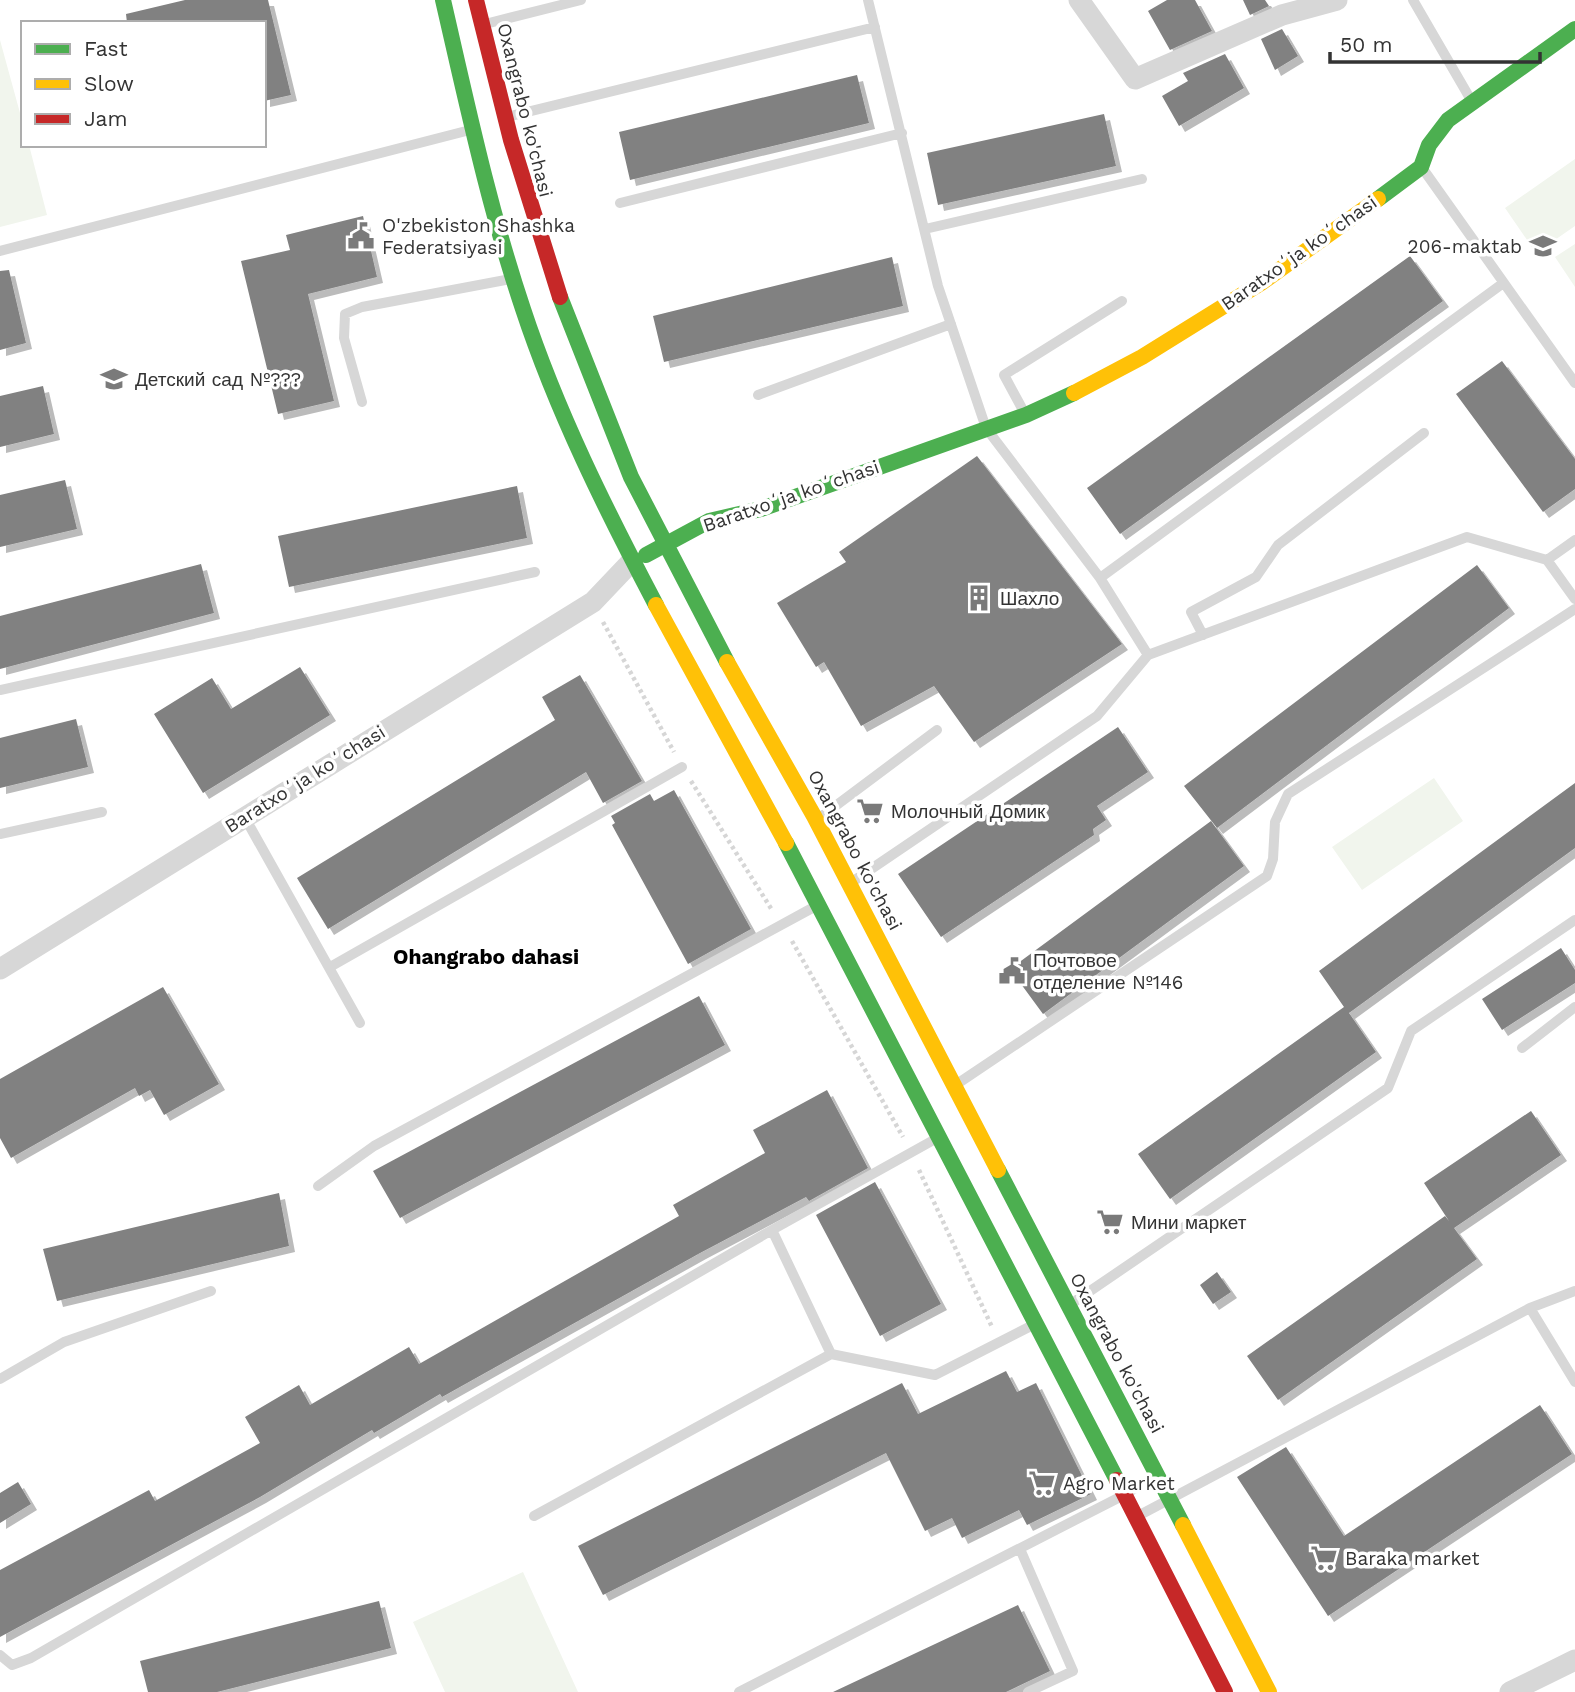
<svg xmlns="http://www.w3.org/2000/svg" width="1575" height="1692" viewBox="0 0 1575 1692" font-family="'Work Sans',sans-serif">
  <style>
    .green { fill: #f1f5ed }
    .building { fill: #818181; filter: url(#shadow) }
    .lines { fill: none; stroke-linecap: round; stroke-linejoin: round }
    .path { stroke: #d6d6d6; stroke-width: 4.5; stroke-dasharray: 3.5 3.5; stroke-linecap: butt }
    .lane { stroke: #d7d7d7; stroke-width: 10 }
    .street { stroke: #d7d7d7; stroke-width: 21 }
    .fast { stroke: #4caf50; stroke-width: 16 }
    .slow { stroke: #ffc107; stroke-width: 16 }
    .jam { stroke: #c62828; stroke-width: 16 }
    .labels { text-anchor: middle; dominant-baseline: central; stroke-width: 7; stroke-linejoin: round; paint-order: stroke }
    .street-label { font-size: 19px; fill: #333; stroke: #fff }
    .poi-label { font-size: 19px; fill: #333; stroke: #fff; text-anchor: start }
    .neighbourhood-label { font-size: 21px; font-weight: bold; fill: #000; stroke: #fff }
  </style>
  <defs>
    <filter id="shadow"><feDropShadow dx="6" dy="6" stdDeviation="0" flood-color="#0004"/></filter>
  </defs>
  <rect width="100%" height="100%" fill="#fff"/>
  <path class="green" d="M 0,40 L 23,124 L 23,145 L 29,145 L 47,215 L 0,227 Z
    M 1575,159 L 1575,226 L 1536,253 L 1505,208 Z
    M 1575,244 L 1575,287 L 1555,257 Z
    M 1434,778 L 1463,821 L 1362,890 L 1332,847 Z
    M 523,1572 L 578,1692 L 445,1692 L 413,1622 Z"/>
  <path class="building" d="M 185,0 L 268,0 L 291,95 L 264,101 L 264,23 L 127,23 L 126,14 Z
    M 1167,0 L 1195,0 L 1212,31 L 1170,50 L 1148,11 Z
    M 1243,0 L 1265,0 L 1269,6 L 1250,15 Z
    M 1282,29 L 1298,56 L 1275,70 L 1261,39 Z
    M 1225,54 L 1244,88 L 1179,126 L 1162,96 L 1188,81 L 1183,73 Z
    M 857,75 L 869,123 L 630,180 L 619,132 Z
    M 1104,114 L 1116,166 L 938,205 L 927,153 Z
    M 363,216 L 377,277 L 308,294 L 334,401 L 278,414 L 241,261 L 290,250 L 286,235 Z
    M 1410,256 L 1443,301 L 1120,534 L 1087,488 Z
    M 892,257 L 903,306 L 664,362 L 653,316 Z
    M 9,270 L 26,343 L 0,350 L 0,271 Z
    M 1502,361 L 1575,459 L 1575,489 L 1543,512 L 1456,394 Z
    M 43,386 L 54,434 L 0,447 L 0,396 Z
    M 977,456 L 1122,644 L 974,742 L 934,686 L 861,726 L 824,662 L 816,667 L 777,603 L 846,562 L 839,552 Z
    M 65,480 L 77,529 L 0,547 L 0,495 Z
    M 517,486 L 527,538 L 289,587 L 278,536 Z
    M 201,564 L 214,613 L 0,669 L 0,616 Z
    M 1477,565 L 1509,608 L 1217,828 L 1184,786 Z
    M 300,667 L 330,715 L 203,793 L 154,714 L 212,678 L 231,709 Z
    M 580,675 L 642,781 L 603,803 L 586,772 L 328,929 L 297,878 L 555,720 L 542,697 Z
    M 76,719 L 88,767 L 0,788 L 0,738 Z
    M 1118,727 L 1148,772 L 1097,806 L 1106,820 L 1093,829 L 1094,835 L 941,937 L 898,874 Z
    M 1575,783 L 1575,848 L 1349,1013 L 1376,1052 L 1170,1199 L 1138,1154 L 1344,1007 L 1319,971 Z
    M 674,790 L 751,929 L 688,964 L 612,825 L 615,823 L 611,816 L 650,794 L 654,801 Z
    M 1211,821 L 1244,866 L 1043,1014 L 1010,969 Z
    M 1561,948 L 1575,970 L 1575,983 L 1502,1030 L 1482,999 Z
    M 163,987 L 219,1084 L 164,1115 L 150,1090 L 139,1096 L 135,1088 L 11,1158 L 0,1138 L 0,1079 Z
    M 699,996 L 725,1045 L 400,1218 L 373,1171 Z
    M 827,1090 L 868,1168 L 809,1201 L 806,1197 L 700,1253 L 442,1397 L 440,1394 L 374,1433 L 372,1430 L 260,1497 L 0,1637 L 0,1570 L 149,1490 L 155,1501 L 260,1443 L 245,1417 L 299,1385 L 310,1405 L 409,1347 L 419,1364 L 679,1216 L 673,1205 L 765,1153 L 753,1130 Z
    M 1531,1111 L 1561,1155 L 1454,1228 L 1477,1259 L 1278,1400 L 1247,1356 L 1445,1216 L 1449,1221 L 1424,1183 Z
    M 875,1182 L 941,1304 L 880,1336 L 816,1215 Z
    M 279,1193 L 289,1246 L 57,1301 L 43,1249 Z
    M 1217,1272 L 1231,1292 L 1213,1304 L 1200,1285 Z
    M 1006,1371 L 1017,1392 L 1036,1383 L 1091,1494 L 1027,1525 L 1019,1510 L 962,1538 L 952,1518 L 925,1531 L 886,1453 L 603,1595 L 578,1546 L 902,1383 L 918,1414 Z
    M 1540,1405 L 1572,1454 L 1328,1616 L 1237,1477 L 1286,1447 L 1344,1536 Z
    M 18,1482 L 31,1504 L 0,1523 L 0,1493 Z
    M 379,1601 L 391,1648 L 217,1692 L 148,1692 L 140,1661 Z
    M 1018,1605 L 1050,1671 L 1006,1692 L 833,1692 Z"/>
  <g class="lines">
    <path class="path" d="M 603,622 L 674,752
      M 691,781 L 772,910
      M 792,941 L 903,1137
      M 919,1170 L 992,1327"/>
    <path class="lane" d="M 868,0 L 938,286 L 986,428 L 1100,578 L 1148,655
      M 1413,0 L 1471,100
      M 485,24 L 581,0
      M 507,117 L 875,27
      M 1423,169 L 1575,383
      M 620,203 L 902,133
      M 925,229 L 1142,179
      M 0,251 L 470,130
      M 758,395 L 951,324
      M 362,402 L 344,338 L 345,314 L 362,307 L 511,279
      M 1024,412 L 1004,375 L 1122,301
      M 1547,560 L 1575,599
      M 1100,578 L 1502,284
      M 1203,635 L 1191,612 L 1256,577 L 1278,545 L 1424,433
      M 0,690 L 535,572
      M 244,816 L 360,1023
      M 818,819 L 937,730
      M 0,834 L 102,812
      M 852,882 L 1097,716 L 1148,655 L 1467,537 L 1547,560 L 1575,540
      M 330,967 L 682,767
      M 1522,1048 L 1575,1007
      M 957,1084 L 1267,876 L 1273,859 L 1275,822 L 1288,794 L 1575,609
      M 318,1186 L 374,1146 L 816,906
      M 772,1230 L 831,1354
      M 1575,1291 L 1530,1308 L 1575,1382
      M 1071,1304 L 1388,1088 L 1411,1031 L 1575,920
      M 0,1379 L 64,1342 L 211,1291
      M 534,1516 L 831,1354 L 935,1375 L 1033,1325
      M 1136,1517 L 1530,1308
      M 1020,1549 L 1073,1671 L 1028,1692
      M 0,1655 L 12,1665 L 31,1658 L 772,1230 L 939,1137
      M 739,1692 L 1124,1495 L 1155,1476"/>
    <path class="street" d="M 1079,0 L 1135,79 L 1282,15 L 1337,0
      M 0,969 L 593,602 L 631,562
      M 1510,1692 L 1575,1660"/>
    <path class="fast" d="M 443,0 C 467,104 489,208 523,309 C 557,412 606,510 656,605
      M 1378,199 L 1421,167 L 1429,145 L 1448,120 L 1575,29
      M 560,297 L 631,477 L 727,662
      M 646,555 L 709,521 L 761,509 L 1026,415 L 1074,393
      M 786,843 L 1117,1480
      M 998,1170 L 1183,1525"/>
    <path class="slow" d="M 1074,393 L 1142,357 L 1261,283 L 1378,199
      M 656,605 L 786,843
      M 727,662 L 814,816 L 998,1170
      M 1183,1525 L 1269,1692"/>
    <path class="jam" d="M 476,0 L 511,140 L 560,297
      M 1117,1480 L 1225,1692"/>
  </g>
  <defs>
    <g id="civic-bare" transform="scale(2.1)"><path d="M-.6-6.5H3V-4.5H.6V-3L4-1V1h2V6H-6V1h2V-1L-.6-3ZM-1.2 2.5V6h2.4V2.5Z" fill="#7a7a7a" stroke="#fff" stroke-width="2.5" paint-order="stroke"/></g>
    <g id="school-bare" transform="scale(2.1)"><path d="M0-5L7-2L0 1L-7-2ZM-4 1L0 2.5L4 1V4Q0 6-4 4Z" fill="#7a7a7a" stroke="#fff" stroke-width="2.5" paint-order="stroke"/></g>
    <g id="building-bare" transform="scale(2.1)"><path d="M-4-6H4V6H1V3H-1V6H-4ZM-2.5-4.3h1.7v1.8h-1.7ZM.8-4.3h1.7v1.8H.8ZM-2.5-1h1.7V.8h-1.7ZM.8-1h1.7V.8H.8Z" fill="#7a7a7a" stroke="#fff" stroke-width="2.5" paint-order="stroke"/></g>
    <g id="supermarket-bare" transform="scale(2.1)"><path d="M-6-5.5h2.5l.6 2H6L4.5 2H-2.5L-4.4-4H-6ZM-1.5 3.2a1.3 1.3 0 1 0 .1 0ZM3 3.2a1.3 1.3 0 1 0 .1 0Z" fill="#7a7a7a" stroke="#fff" stroke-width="2.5" paint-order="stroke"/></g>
  </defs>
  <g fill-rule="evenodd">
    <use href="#civic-bare" x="361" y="236"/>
    <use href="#school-bare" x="1543" y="246"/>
    <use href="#school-bare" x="114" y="379"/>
    <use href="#building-bare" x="979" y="598"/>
    <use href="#supermarket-bare" x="870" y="811"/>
    <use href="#civic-bare" x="1012" y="971"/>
    <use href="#supermarket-bare" x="1110" y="1222"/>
    <use href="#supermarket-bare" x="1042" y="1483"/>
    <use href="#supermarket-bare" x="1324" y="1558"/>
  </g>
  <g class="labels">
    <g class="street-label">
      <text transform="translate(525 110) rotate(76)">Oxangrabo ko'chasi</text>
      <text transform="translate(1299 253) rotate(-35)">Baratxoʻja koʻchasi</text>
      <text transform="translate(791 496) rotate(-19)">Baratxoʻja koʻchasi</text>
      <text transform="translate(305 779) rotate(-32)">Baratxoʻja koʻchasi</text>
      <text transform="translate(855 850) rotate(62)">Oxangrabo ko'chasi</text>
      <text transform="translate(1117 1353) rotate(62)">Oxangrabo ko'chasi</text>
    </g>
    <g class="poi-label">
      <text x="382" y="225">O'zbekiston Shashka<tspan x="382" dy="22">Federatsiyasi</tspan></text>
      <text x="1522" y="246" text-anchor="end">206-maktab</text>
      <text x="135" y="379">Детский сад №???</text>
      <text x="1000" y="598">Шахло</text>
      <text x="891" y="811">Молочный Домик</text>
      <text x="1033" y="960">Почтовое<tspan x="1033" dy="22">отделение №146</tspan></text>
      <text x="1131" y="1222">Мини маркет</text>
      <text x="1063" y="1483">Agro Market</text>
      <text x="1345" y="1558">Baraka market</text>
    </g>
    <g class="neighbourhood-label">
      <text x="486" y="956">Ohangrabo dahasi</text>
    </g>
  </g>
  <rect x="21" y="21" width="245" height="126" fill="#ffffff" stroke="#adadad" stroke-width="2"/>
  <rect x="35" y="44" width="35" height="10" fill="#4caf50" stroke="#adadad" stroke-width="2"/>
  <text x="84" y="56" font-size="21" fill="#333333">Fast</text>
  <rect x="35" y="79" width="35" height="10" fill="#ffc107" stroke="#adadad" stroke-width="2"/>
  <text x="84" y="91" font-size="21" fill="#333333">Slow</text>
  <rect x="35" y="114" width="35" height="10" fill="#c62828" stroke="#adadad" stroke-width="2"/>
  <text x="84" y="126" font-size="21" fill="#333333">Jam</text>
  <path d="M1330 52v10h210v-10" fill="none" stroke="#333333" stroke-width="3.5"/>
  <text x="1340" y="52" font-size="21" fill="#333333" stroke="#ffffff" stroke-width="5" paint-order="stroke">50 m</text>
</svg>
